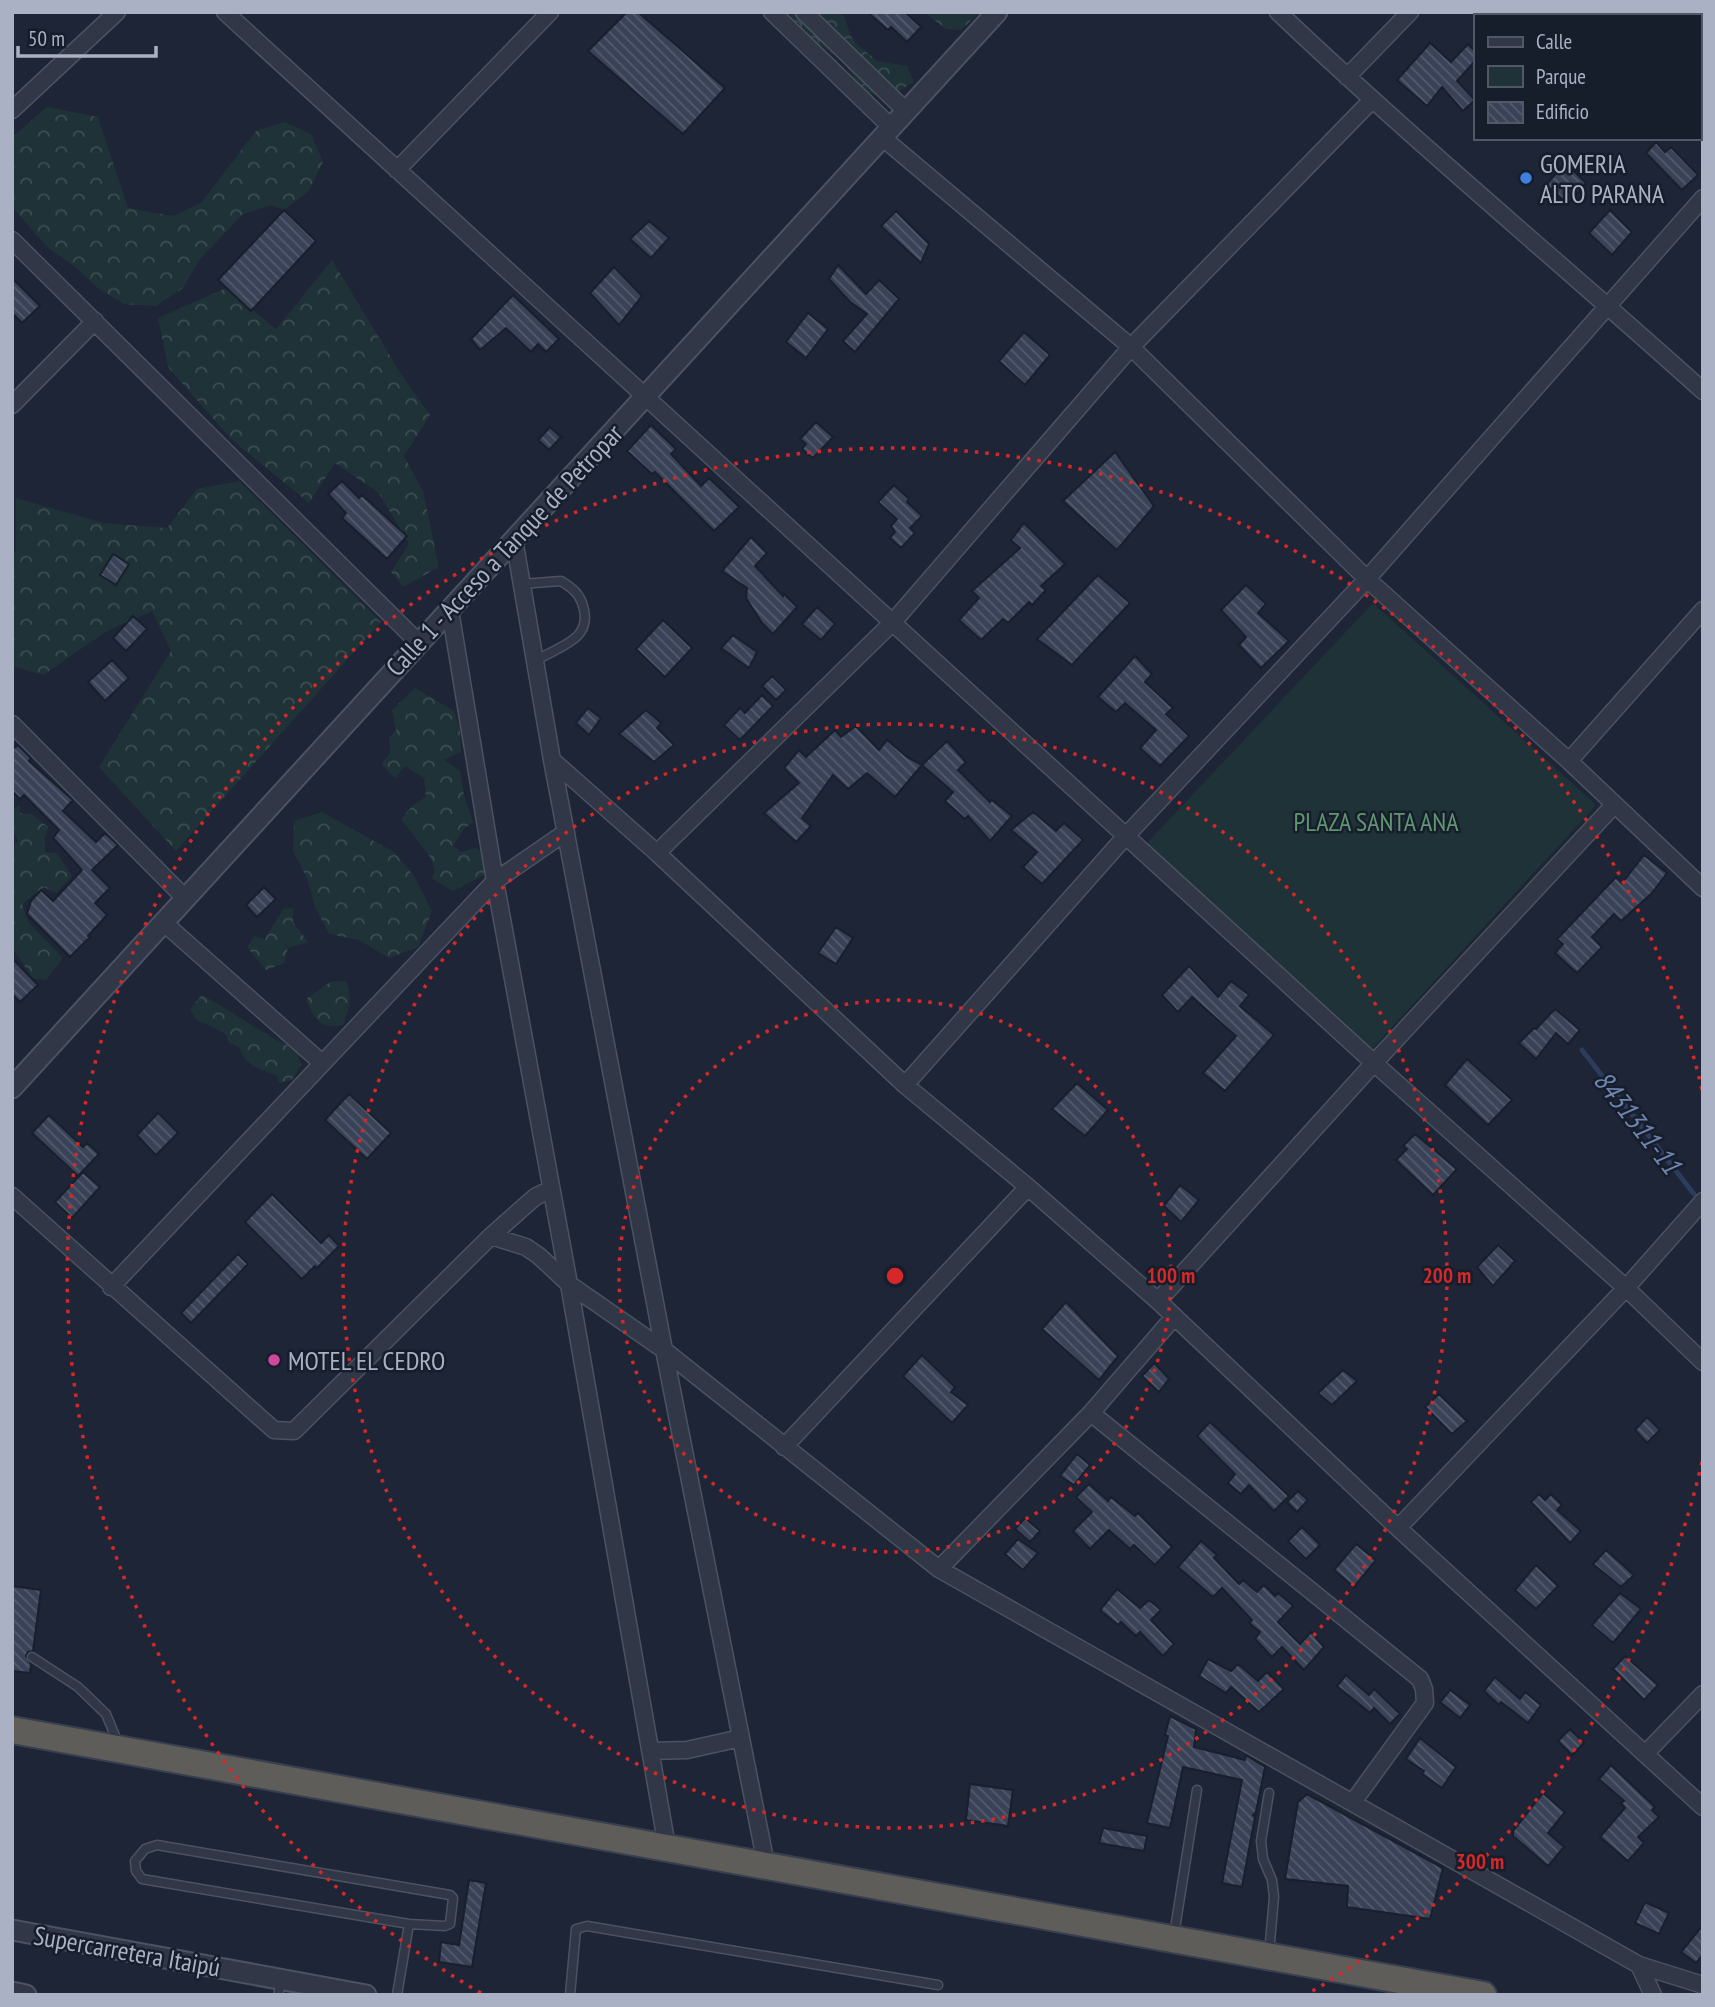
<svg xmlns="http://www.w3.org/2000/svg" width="1715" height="2007" viewBox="0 0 1715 2007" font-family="'PT Sans Narrow',sans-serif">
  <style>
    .green { fill: #1f3237 }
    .forest { fill: url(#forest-crowns) }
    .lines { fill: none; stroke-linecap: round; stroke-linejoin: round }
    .stream { stroke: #2d3c5c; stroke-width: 5 }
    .building { fill: url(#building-back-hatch); stroke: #181f2d; stroke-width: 2 }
    .service-casing { stroke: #4b5262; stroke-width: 11 }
    .minor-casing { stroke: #4b5262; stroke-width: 19 }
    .tertiary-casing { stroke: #4b5262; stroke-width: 23 }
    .trunk-casing { stroke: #383f4e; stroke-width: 30 }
    .service { stroke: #313746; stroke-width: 8 }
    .minor { stroke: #313746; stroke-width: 16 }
    .tertiary { stroke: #313746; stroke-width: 19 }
    .trunk { stroke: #5e5d5a; stroke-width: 26 }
    .ring { fill: none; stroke: #d62828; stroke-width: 3.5; stroke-dasharray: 3.5 7 }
    .shop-dot { fill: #3f7fe0; stroke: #161d2b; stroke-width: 2.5 }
    .hotel-dot { fill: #d1479c; stroke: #161d2b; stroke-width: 2.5 }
    .labels { text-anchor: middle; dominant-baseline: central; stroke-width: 5; stroke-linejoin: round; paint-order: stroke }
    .poi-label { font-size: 26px; fill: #aab1c4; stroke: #161d2b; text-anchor: start }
    .street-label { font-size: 26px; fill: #aab1c4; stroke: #161d2b }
    .park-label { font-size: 26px; fill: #619572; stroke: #161d2b }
    .water-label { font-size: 28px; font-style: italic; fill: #7085af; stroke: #161d2b }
    .centre { fill: #d62828; stroke: #161d2b; stroke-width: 3.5 }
    .ring-label { font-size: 21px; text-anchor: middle; font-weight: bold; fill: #d62828; stroke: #161d2b; stroke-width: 5; stroke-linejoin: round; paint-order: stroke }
  </style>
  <defs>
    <pattern id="forest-crowns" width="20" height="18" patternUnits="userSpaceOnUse" patternTransform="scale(1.75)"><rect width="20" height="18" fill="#1f3237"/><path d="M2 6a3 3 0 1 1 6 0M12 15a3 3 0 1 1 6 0" fill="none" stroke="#3d4d52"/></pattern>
    <pattern id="building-back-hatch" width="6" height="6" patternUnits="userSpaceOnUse" patternTransform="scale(1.75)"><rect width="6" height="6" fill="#394257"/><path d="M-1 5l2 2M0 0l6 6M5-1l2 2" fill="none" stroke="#535b6e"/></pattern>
  </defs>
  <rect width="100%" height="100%" fill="#1d2536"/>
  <path class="green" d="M 1373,603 L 1596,805 L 1372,1049 L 1146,844 Z"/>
  <path class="forest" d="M 789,12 L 842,12 L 853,41 L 877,61 L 907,66 L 914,82 C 900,90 889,98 873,94 C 857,89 854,75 844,63 C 827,44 795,38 789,12 Z
    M 924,12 L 980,12 L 961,30 L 946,29 Z
    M 47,107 L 98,117 L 128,208 L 173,216 L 201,203 L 256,131 L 284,122 L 311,134 L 323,162 L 309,191 L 284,210 L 272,205 L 243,214 L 199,260 L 183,288 L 156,306 L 124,304 L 99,289 L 74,266 L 48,248 L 12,207 L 12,137 Z
    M 332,260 L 401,374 L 430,415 L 404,456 L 423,491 L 439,567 L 403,587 L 391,572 L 409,544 L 379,493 L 335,463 L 309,503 L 231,439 L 168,367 L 158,318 L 226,288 L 276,329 Z
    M 239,481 L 381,622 L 176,851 L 99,767 L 171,651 L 152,611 L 107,631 L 43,675 L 12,666 L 12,553 L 16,552 L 16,498 L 103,523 L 167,528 L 197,489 Z
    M 415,688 L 454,711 L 460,730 L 461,752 L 444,760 L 460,771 L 464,795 L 473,822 L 464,829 L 453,846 L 461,852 L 476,848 L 486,856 L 484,875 L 453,891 L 431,878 L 435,872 L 431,858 L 401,819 L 412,806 L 426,797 L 424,778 L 405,766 L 395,778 L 381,764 L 390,753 L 389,737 L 396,731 L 392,710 Z
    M 20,805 L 20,813 L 32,814 L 48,827 L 45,837 L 45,852 L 57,853 L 72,876 L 56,893 L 44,887 L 22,904 L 29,923 L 63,958 L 46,980 L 33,979 L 12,947 L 12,848 L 18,841 L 16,835 L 12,835 L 12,810 Z
    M 322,812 L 394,852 L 414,876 L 432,911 L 418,947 L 389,958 L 359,940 L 329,934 L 315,907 L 307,878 L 293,851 L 294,821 Z
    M 293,908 L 293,922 L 308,942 L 288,948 L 284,963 L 266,970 L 247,947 L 254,936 L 265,939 L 283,909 Z
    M 346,981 C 353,997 349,1009 343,1025 C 318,1029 315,1020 306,999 L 330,982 Z
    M 202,995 C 234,1012 262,1035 296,1049 L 301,1065 L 292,1080 L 279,1083 L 277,1076 C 259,1068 247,1068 239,1047 L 229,1043 L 225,1033 L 197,1020 L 190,1009 Z"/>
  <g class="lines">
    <path class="stream" d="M 1582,1050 L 1694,1194"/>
  </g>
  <path class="building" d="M 627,12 L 638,12 L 725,88 L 683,134 L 588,51 Z
    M 867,12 L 905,12 L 921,27 L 907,42 L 891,27 L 888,30 Z
    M 1430,43 L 1451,62 L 1468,44 L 1475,51 L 1475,61 L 1457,81 L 1475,100 L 1463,111 L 1442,87 L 1427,106 L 1397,80 Z
    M 1656,142 L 1665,152 L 1671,147 L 1698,175 L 1682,190 L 1646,153 Z
    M 1565,163 L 1586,183 L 1568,204 L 1546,185 Z
    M 284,210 L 316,241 L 251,311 L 218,280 Z
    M 1610,210 L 1632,232 L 1612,255 L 1589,233 Z
    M 896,211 L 929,244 L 921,263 L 881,226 Z
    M 649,221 L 669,238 L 651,258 L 630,239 Z
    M 838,265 L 866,294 L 879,280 L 899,299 L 855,352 L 843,341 L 867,314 L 850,302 L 829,279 Z
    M 614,267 L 642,296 L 619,325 L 590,293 Z
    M 12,278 L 40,306 L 22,323 L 12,313 Z
    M 513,295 L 559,339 L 546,352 L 538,344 L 531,352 L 506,328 L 480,350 L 471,339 Z
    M 808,313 L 828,329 L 806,358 L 786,342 Z
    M 1024,332 L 1050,355 L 1025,385 L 999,361 Z
    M 816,422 L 833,437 L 813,458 L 802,449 L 806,444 L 800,439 Z
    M 651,425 L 676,449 L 671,454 L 701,486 L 709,478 L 739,507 L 714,531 L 655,472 L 652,474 L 627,451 Z
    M 550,427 L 561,437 L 549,450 L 538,440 Z
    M 1115,452 L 1154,506 L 1117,550 L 1063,501 Z
    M 342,481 L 359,498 L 362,495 L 407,536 L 387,559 L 342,518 L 346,513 L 328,494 Z
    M 894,485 L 909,499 L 907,502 L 922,516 L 910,528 L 915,533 L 901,548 L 890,538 L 895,532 L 891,526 L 897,519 L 878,502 Z
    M 1024,523 L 1065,564 L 1041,586 L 1046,590 L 1032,605 L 1029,602 L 1008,623 L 1003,619 L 981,640 L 959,620 L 979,598 L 972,591 L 1020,548 L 1011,540 Z
    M 751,537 L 767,553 L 755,566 L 783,596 L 784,594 L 797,607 L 773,634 L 762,623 L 746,598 L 747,588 L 722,571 Z
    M 113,554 L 129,564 L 116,585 L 100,575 Z
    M 1098,575 L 1130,603 L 1072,665 L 1037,639 Z
    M 1246,585 L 1266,604 L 1258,613 L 1289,641 L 1261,668 L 1239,645 L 1246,637 L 1221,610 Z
    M 817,607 L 835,624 L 821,640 L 802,624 Z
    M 133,616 L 147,629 L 126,651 L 113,638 Z
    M 663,620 L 692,648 L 665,677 L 636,649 Z
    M 733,635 L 757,652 L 749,668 L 721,648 Z
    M 1135,656 L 1152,674 L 1145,682 L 1173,708 L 1166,714 L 1189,736 L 1160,766 L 1140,748 L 1156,730 L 1125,703 L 1116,712 L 1098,697 Z
    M 112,660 L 129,678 L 105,701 L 88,682 Z
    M 772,676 L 786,690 L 776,700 L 762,686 Z
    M 762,695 L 773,706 L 740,740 L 724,725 L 740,708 L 745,713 Z
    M 588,708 L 601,718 L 589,735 L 576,723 Z
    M 646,710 L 661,723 L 657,728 L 674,745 L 654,762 L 619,734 Z
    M 856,726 L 879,750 L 887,740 L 907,757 L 922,765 L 895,797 L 867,773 L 848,789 L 833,775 L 802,818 L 811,826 L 796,842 L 764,813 L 799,783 L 784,768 L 799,750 L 806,757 L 835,730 L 841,737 Z
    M 947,741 L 966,762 L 958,770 L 990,802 L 992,800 L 1012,816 L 990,841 L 968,816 L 965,819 L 945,801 L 953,792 L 922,765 Z
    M 18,745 L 31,758 L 29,761 L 73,800 L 63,811 L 96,842 L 105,833 L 118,845 L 92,870 L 110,888 L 95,903 L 107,915 L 88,936 L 90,937 L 70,957 L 27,914 L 31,901 L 41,890 L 53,901 L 82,870 L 53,838 L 59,830 L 24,795 L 20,799 L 12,791 L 12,746 L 14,748 Z
    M 1033,812 L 1056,831 L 1064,823 L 1083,840 L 1042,884 L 1023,867 L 1037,852 L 1011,830 Z
    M 1644,855 L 1667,873 L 1652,893 L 1621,921 L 1614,914 L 1592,937 L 1602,947 L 1577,973 L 1555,953 L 1563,944 L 1557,939 L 1616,877 L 1622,883 Z
    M 264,887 L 276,899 L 257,917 L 246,905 Z
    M 836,927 L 853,938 L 836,964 L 818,953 Z
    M 12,958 L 38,985 L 20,1002 L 12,994 Z
    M 1189,966 L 1218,997 L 1231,981 L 1249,995 L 1240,1006 L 1274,1035 L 1225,1091 L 1203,1073 L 1236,1036 L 1192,997 L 1178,1012 L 1162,995 Z
    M 1555,1009 L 1580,1030 L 1568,1044 L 1556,1033 L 1536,1059 L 1519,1043 L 1534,1028 L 1536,1029 Z
    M 1467,1059 L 1512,1100 L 1488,1125 L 1445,1085 Z
    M 1077,1083 L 1108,1110 L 1085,1136 L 1052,1109 Z
    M 349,1094 L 391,1133 L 367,1159 L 325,1120 Z
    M 158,1113 L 178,1133 L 156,1155 L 137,1135 Z
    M 49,1115 L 83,1147 L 87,1143 L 99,1154 L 78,1176 L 32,1133 Z
    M 1415,1134 L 1457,1169 L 1433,1195 L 1396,1160 L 1407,1149 L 1403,1146 Z
    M 83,1172 L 100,1187 L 72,1218 L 55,1202 Z
    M 1180,1185 L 1199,1200 L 1181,1222 L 1164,1206 Z
    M 272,1194 L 321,1243 L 329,1235 L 339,1246 L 317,1268 L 315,1266 L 302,1279 L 245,1222 Z
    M 1498,1245 L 1515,1261 L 1493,1286 L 1477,1267 Z
    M 238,1254 L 248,1264 L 191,1323 L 181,1313 Z
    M 1066,1302 L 1118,1356 L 1099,1380 L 1042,1329 Z
    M 922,1355 L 955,1387 L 951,1392 L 968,1405 L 952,1423 L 903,1376 Z
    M 1154,1363 L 1169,1379 L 1159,1392 L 1142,1376 Z
    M 1343,1370 L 1357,1381 L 1332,1405 L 1318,1393 Z
    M 1439,1394 L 1467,1421 L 1452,1434 L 1425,1407 Z
    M 1647,1417 L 1660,1430 L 1647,1443 L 1635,1430 Z
    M 1210,1422 L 1289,1496 L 1274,1511 L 1249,1485 L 1241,1494 L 1228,1483 L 1235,1474 L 1197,1436 Z
    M 1077,1454 L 1090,1465 L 1074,1485 L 1060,1476 Z
    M 1089,1484 L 1108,1501 L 1111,1497 L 1135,1516 L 1138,1513 L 1172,1547 L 1155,1565 L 1134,1545 L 1130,1549 L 1109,1530 L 1090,1549 L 1073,1531 L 1092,1512 L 1076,1497 Z
    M 1298,1491 L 1308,1500 L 1297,1512 L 1287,1502 Z
    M 1539,1494 L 1545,1500 L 1551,1494 L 1562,1505 L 1557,1510 L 1581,1531 L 1570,1543 L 1531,1502 Z
    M 1025,1518 L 1040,1531 L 1030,1542 L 1015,1529 Z
    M 1302,1527 L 1320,1545 L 1306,1559 L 1288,1541 Z
    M 1018,1539 L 1038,1553 L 1023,1570 L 1005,1554 Z
    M 1201,1541 L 1217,1555 L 1214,1558 L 1239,1584 L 1243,1580 L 1257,1592 L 1264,1585 L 1275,1596 L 1278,1593 L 1293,1606 L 1278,1622 L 1300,1644 L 1311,1632 L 1324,1647 L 1304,1670 L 1282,1647 L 1272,1657 L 1255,1639 L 1260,1632 L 1249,1623 L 1252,1620 L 1222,1588 L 1213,1597 L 1178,1567 Z
    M 1356,1544 L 1376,1560 L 1354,1587 L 1334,1570 Z
    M 1606,1550 L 1634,1575 L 1621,1587 L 1593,1564 Z
    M 1536,1565 L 1558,1586 L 1536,1609 L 1515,1590 Z
    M 12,1586 L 41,1590 L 33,1651 L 28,1652 L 26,1656 L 31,1664 L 30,1673 L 12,1671 Z
    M 1117,1589 L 1140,1608 L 1149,1600 L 1161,1610 L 1151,1620 L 1174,1644 L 1163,1656 L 1140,1632 L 1136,1636 L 1121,1622 L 1118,1625 L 1100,1610 Z
    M 1620,1593 L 1641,1609 L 1613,1643 L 1592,1625 Z
    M 1625,1656 L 1658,1685 L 1644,1700 L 1613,1669 Z
    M 1208,1659 L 1231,1671 L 1238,1664 L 1258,1681 L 1267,1672 L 1284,1689 L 1259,1712 L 1231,1687 L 1226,1693 L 1199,1676 Z
    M 1346,1675 L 1369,1695 L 1374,1689 L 1400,1714 L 1390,1724 L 1374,1708 L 1370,1713 L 1337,1686 Z
    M 1495,1677 L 1520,1699 L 1525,1692 L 1541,1705 L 1528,1723 L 1501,1702 L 1499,1705 L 1484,1691 Z
    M 1450,1690 L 1470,1705 L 1460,1718 L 1440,1702 Z
    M 1170,1716 L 1196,1729 L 1194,1747 L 1245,1760 L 1246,1755 L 1265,1767 L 1256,1812 L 1253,1815 L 1255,1817 L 1242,1887 L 1222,1883 L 1242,1780 L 1183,1767 L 1170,1828 L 1147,1823 L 1168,1736 L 1165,1735 Z
    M 1570,1729 L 1584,1743 L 1572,1755 L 1558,1741 Z
    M 1420,1738 L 1456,1767 L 1442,1788 L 1422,1774 L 1424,1771 L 1406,1759 Z
    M 1611,1765 L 1655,1807 L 1652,1810 L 1659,1817 L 1638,1837 L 1644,1843 L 1628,1861 L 1600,1837 L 1625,1808 L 1621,1803 L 1624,1801 L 1599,1779 Z
    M 970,1784 L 1013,1790 L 1008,1826 L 966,1820 Z
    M 1543,1793 L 1565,1812 L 1548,1833 L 1564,1847 L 1548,1866 L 1513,1836 L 1513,1831 Z
    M 1307,1794 L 1443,1868 L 1430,1919 L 1347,1907 L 1348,1886 L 1285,1879 L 1298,1802 Z
    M 1103,1828 L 1147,1836 L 1144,1851 L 1099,1843 Z
    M 469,1880 L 486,1883 L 472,1967 L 439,1962 L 441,1942 L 459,1945 Z
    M 1645,1902 L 1669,1913 L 1659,1934 L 1635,1923 Z
    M 1703,1925 L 1703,1955 L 1696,1963 L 1681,1952 Z"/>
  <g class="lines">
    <g class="service-casing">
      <path id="service" d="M 522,584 L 561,581 C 574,589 581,595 584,610 C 591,641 556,647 536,661
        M 32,1657 L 78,1687 L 106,1714 L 118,1743
        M 157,1845 L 450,1895 L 453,1898 L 450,1924 L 445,1926 L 409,1924 L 142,1879 L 136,1871 L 135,1861 L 145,1849 Z
        M 1174,1935 L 1197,1790
        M 1269,1953 L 1274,1897 L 1272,1880 L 1263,1859 L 1261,1841 L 1269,1793
        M 278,1995 L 282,1979
        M 397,1995 L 409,1924
        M 570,1995 L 576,1929 L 587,1926 L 938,1985"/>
    </g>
    <g class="minor-casing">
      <path id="minor" d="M 225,12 L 1374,1063 L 1626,1288 L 1703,1362
        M 772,12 L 892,128
        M 804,12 L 907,112
        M 1278,12 C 1416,143 1562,264 1703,391
        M 1347,77 L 1410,12
        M 12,110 L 117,12
        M 883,138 L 1131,347 L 1367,579 L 1569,761 L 1703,888
        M 397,170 L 550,12
        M 12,240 L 419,643
        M 12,405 L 95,321
        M 514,539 L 552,760 L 664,1350 L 766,1864
        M 450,610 L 495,881 L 569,1284 L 667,1847
        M 12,724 L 185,898
        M 552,760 L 657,853 L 905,1085 L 1028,1187 L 1158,1301 L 1398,1528 L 1703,1807
        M 1569,761 L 1703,610
        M 657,853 L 893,622 L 1131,347 L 1372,100
        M 163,922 L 322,1063
        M 905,1085 L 1125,837 L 1367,579 L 1703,198
        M 12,1196 L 274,1430 L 294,1431 L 491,1236 L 535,1197 L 551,1189
        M 491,1236 L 526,1247 L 539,1256 L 569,1284 L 664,1350 L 939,1569 L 1639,1965 L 1653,1995
        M 111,1287 L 495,881 L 566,832
        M 1158,1301 L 1374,1063 L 1614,805
        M 1091,1413 L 1420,1679 L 1424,1689 L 1425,1703 L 1353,1802
        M 784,1447 L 1028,1187
        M 1398,1528 L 1626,1288 L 1703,1201
        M 939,1569 L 1091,1413 L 1174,1317
        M 650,1751 L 687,1750 L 741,1738
        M 1645,1754 L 1703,1694
        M 1639,1965 L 1703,1985"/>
    </g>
    <g class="tertiary-casing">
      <path id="tertiary" d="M 12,1088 L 997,12
        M 12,1930 L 366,1995
        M 12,1992 L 26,1995"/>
    </g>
    <g class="trunk-casing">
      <path id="trunk" d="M 12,1730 L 1483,1995"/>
    </g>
    <use href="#service" class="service"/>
    <use href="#minor" class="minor"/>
    <use href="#tertiary" class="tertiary"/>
    <use href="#trunk" class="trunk"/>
  </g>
  <g class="ring">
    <circle cx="895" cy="1276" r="276"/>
    <circle cx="895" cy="1276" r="552"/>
    <path d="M1702 1462A828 828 0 0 1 1309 1993M481 1993A828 828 0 1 1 1702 1090"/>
  </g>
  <circle class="shop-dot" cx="1526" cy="178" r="7"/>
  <circle class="hotel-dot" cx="274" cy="1360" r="7"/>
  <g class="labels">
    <g class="poi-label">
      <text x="1540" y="163">GOMERIA<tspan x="1540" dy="30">ALTO PARANA</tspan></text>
      <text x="288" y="1360">MOTEL EL CEDRO</text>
    </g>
    <g class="street-label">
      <text transform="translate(504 550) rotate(-47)">Calle 1 - Acceso a Tanque de Petropar</text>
      <text transform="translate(127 1951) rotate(10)">Supercarretera Itaipú</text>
    </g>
    <g class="park-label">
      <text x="1376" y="821">PLAZA SANTA ANA</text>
    </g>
    <g class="water-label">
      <text transform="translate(1638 1122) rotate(52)">8431311-11</text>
    </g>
  </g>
  <circle cx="895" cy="1276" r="10" class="centre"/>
  <g class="ring-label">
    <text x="1171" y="1283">100 m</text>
    <text x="1447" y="1283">200 m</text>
    <text x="1480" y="1869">300 m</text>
  </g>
  <rect width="1715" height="2007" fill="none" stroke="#aab1c4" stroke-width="28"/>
  <rect x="1474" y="14" width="228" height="126" fill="#161d2b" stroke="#515868" stroke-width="2"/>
  <rect x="1488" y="37" width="35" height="10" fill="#313746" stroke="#515868" stroke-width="2"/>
  <text x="1536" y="49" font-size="21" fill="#aab1c4">Calle</text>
  <rect x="1488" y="66" width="35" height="21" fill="#1f3237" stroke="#515868" stroke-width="2"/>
  <text x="1536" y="84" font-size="21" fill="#aab1c4">Parque</text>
  <rect x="1488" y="102" width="35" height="21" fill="url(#building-back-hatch)" stroke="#515868" stroke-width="2"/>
  <text x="1536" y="119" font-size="21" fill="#aab1c4">Edificio</text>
  <path d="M18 46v10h138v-10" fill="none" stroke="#aab1c4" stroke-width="3.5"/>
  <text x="28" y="46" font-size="21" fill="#aab1c4" stroke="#161d2b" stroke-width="5" paint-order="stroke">50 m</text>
</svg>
